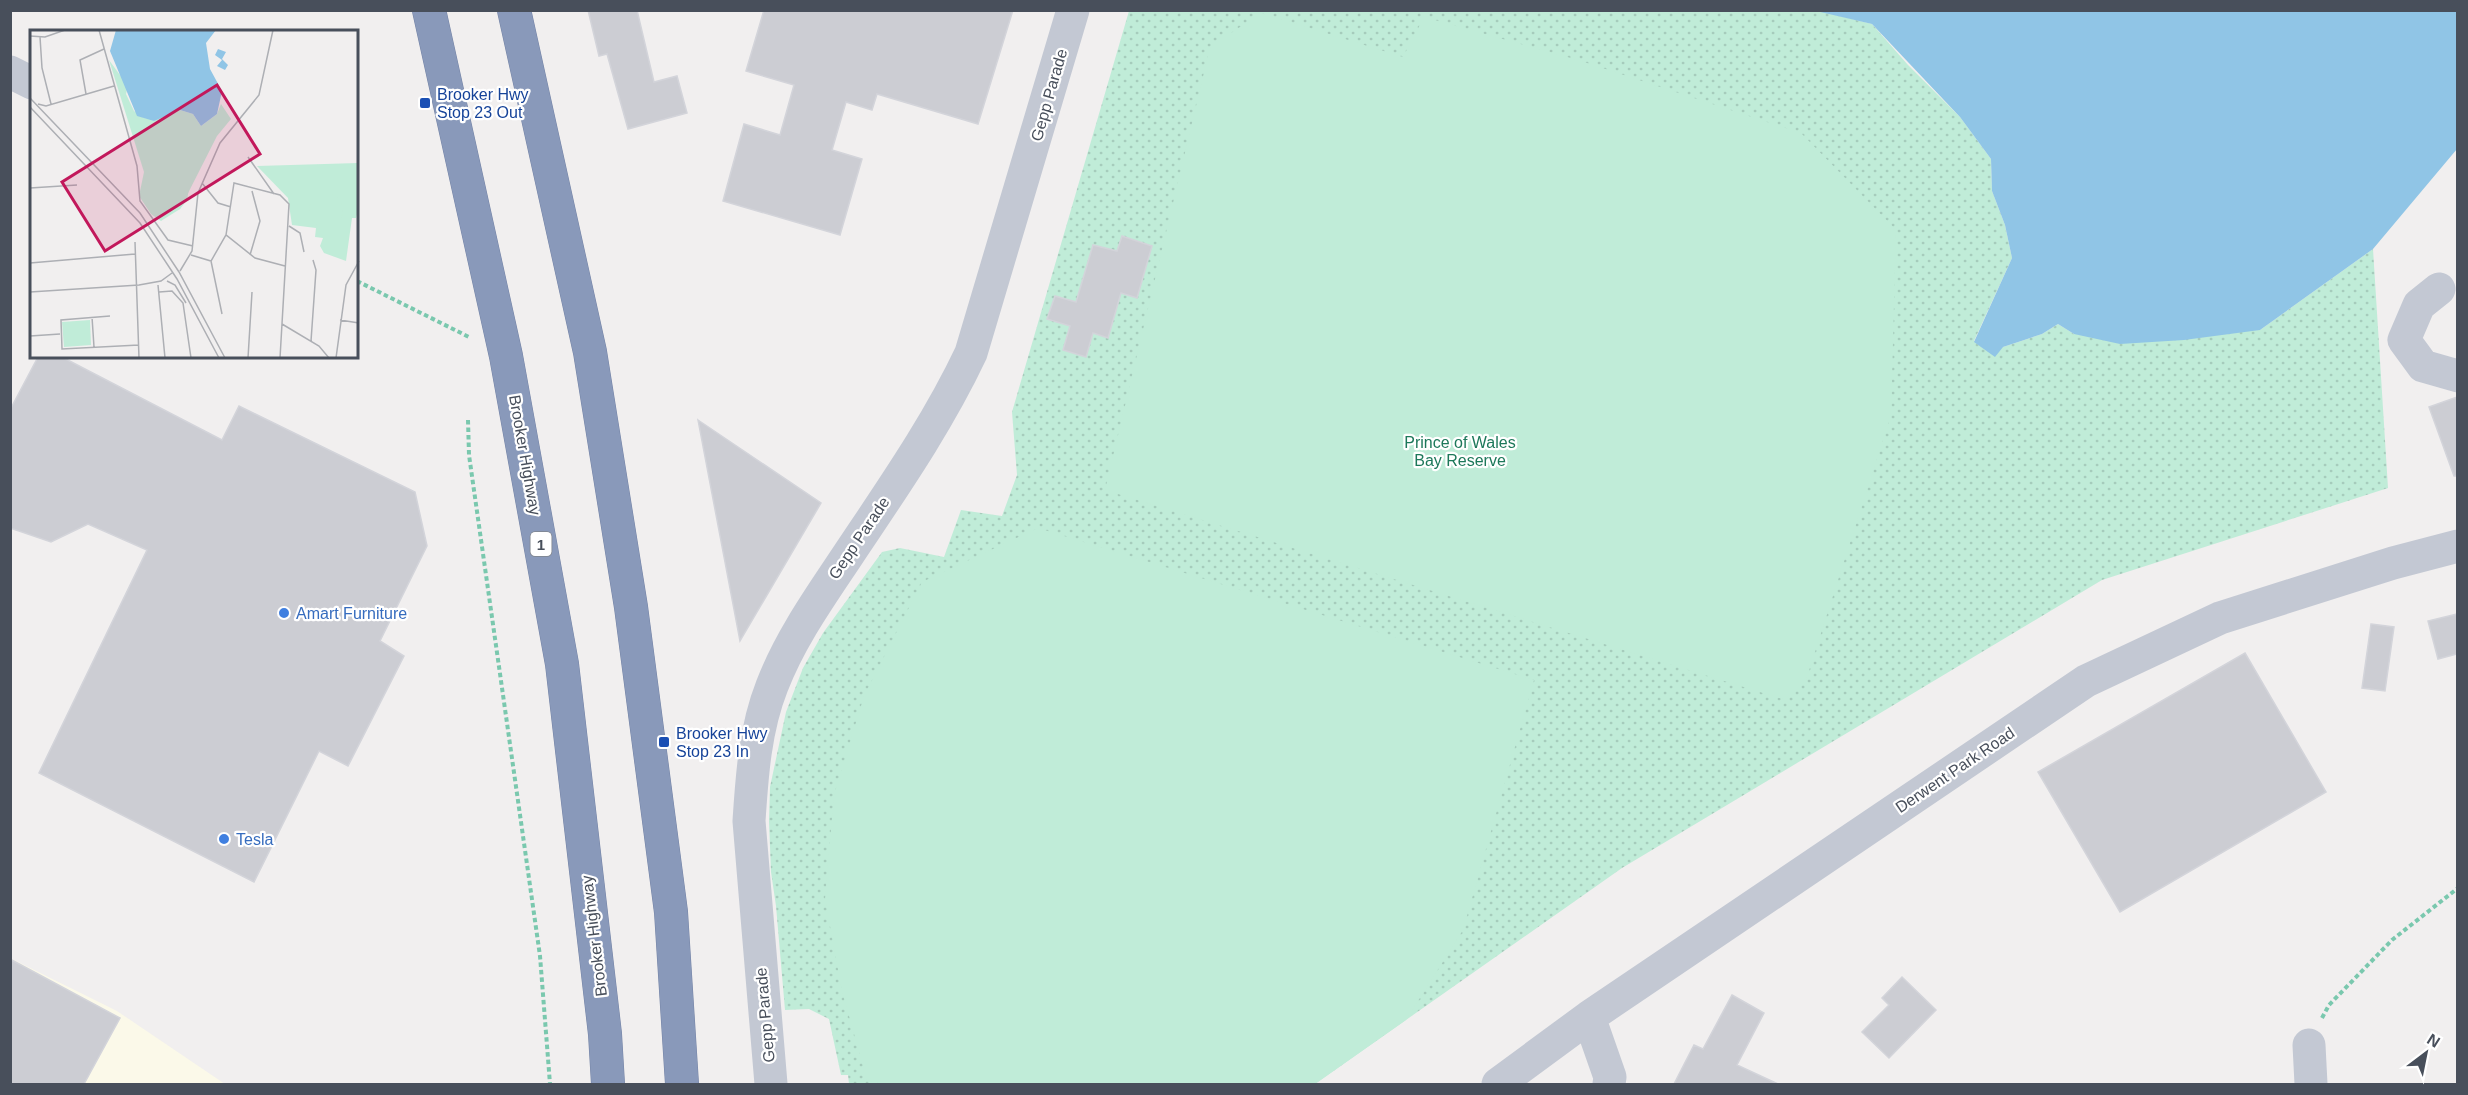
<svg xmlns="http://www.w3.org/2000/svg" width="2468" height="1095" viewBox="0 0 2468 1095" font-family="Arial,sans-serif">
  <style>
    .commercial { fill: #fbf9e9 }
    .park { fill: url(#park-dots) }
    .pitch { fill: #c0ecd8 }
    .water { fill: #90c5e6 }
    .building { fill: #cccdd3; stroke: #d3d4da; stroke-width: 1.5 }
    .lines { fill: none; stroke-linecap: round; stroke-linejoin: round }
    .highway-casing { stroke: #7584a6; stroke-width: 34 }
    .path { stroke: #7ac8ae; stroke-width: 4; stroke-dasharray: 4.5 3; stroke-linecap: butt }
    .minor { stroke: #c3c8d3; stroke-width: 33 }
    .highway { stroke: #8999ba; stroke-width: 33 }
    .transit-dot { fill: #1a4fb4; stroke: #fff; stroke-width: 2 }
    .shop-dot { fill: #3f7fe0; stroke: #fff; stroke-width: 2 }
    .labels { text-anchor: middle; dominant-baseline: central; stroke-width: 4.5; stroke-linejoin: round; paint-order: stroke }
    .shield { fill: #fff; stroke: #7f848c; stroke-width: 1.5 }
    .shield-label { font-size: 15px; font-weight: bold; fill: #484f5b }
    .transit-label { font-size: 16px; fill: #164399; stroke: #fff; text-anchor: start }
    .street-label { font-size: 16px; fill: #484f5b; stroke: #fff }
    .park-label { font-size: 16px; fill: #1d785a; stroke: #fff }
    .shop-label { font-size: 16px; fill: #366cbe; stroke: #fff; text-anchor: start }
    .inset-road { fill: none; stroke: #adafb4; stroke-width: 1.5 }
    .view { fill: #c2185b; fill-opacity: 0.15; stroke: #c2185b; stroke-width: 3 }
    .inset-edge { fill: none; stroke: #484f5b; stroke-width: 3 }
  </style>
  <defs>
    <pattern id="park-dots" width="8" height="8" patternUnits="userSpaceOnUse" patternTransform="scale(1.5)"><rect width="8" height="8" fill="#c0ecd8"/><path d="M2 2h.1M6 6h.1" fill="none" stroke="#a6ccbc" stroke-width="1.8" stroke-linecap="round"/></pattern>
  </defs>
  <rect width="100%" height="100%" fill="#f1efef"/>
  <path class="commercial" d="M 10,958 L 117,1011 L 225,1084 L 11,1084 Z"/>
  <path class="park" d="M 1816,10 L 1872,24 L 1908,65 L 1960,117 L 1991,159 L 1992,191 L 2005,225 L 2012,258 L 1974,341 L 2003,347 L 2042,334 L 2058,324 L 2074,334 L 2260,330 L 2373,249 L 2388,488 L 2102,580 L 1622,868 L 1315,1084 L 849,1084 L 848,1075 L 841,1075 L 829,1019 L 809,1009 L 785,1010 L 776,906 L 771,872 L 769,821 L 770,787 L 786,712 L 803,668 L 823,633 L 882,552 L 900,548 L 944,557 L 961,510 L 1002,516 L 1017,475 L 1012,412 L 1129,11 Z"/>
  <path class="pitch" d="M 1261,13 L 1403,57 L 1424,17 L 1578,60 L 1801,133 L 1896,230 L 1891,415 L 1806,680 L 1786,700 L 1105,490 L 1210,47 Z
    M 1038,528 L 1534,680 L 1463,930 L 1406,1020 L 1315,1084 L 882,1084 L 867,1080 L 842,991 L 825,899 L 834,795 L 864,696 L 922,582 Z"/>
  <path class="water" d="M 1816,11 L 2457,11 L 2457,149 L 2373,249 L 2260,330 L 2184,340 L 2120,344 L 2074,334 L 2058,324 L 2042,334 L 2003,347 L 1995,357 L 1974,342 L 2012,258 L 2005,225 L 1992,191 L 1991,159 L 1960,117 L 1872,24 Z"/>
  <path class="building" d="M 588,10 L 637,10 L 654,82 L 677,76 L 687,113 L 628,129 L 607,54 L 599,56 Z
    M 764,10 L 1013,10 L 978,124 L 877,94 L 872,110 L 846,102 L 832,150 L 862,159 L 840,235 L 723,201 L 744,124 L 780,135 L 794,85 L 746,71 Z
    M 1122,236 L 1152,246 L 1137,298 L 1121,293 L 1108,338 L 1093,333 L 1086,357 L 1063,350 L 1070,326 L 1047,319 L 1055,296 L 1076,302 L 1093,245 L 1117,251 Z
    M 38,357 L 62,357 L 222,440 L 239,406 L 415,492 L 427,546 L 380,641 L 404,656 L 348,766 L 319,751 L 254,882 L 39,773 L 147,550 L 88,524 L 51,542 L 10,528 L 10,410 Z
    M 2457,397 L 2457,476 L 2454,476 L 2429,407 Z
    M 698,420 L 821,503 L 740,641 Z
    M 2457,614 L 2457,654 L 2438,659 L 2428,621 Z
    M 2371,624 L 2394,627 L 2385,691 L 2362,688 Z
    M 2245,653 L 2326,792 L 2120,912 L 2038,772 Z
    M 10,959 L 120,1018 L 84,1084 L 10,1084 Z
    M 1902,977 L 1936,1010 L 1889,1058 L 1862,1032 L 1889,1005 L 1882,998 Z
    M 1732,995 L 1764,1013 L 1737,1065 L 1778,1084 L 1674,1084 L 1694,1045 L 1703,1049 Z"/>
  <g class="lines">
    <g class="highway-casing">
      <path id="highway" d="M 429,10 L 506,356 L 562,664 L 605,1034 L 608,1084
        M 514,10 L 590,352 L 631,607 L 671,912 L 682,1084"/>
    </g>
    <path class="path" d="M 357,281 L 469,337
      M 468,420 L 469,455 L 540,956 L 550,1084
      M 2322,1018 L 2329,1005 L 2392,940 L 2458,888"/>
    <path class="minor" d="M 10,72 L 32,83
      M 2439,289 L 2419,305 L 2404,340 L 2423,366 L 2458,376
      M 1589,1017 L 1610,1077 L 1609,1084
      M 2309,1045 L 2311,1084
      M 771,1084 L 749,821 C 752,775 755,729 772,686 C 790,639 820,597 848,555 C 892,489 937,425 971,353 L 1073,10
      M 1498,1084 L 1589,1017 L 2086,681 L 2220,618 L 2393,563 L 2458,546"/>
    <use href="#highway" class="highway"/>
  </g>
  <g class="transit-dot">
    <rect x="419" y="97" width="12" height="12" rx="3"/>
    <rect x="658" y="736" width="12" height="12" rx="3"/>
  </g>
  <g class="shop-dot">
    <circle cx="284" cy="613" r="6"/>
    <circle cx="224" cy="839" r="6"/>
  </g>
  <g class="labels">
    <rect class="shield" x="530.5" y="532" width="21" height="24" rx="4.5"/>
    <g class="shield-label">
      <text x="541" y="544">1</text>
    </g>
    <g class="transit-label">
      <text x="437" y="94">Brooker Hwy<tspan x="437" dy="18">Stop 23 Out</tspan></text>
      <text x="676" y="733">Brooker Hwy<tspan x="676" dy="18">Stop 23 In</tspan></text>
    </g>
    <g class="street-label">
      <text transform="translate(1049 95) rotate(-74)">Gepp Parade</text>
      <text transform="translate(525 455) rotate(80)">Brooker Highway</text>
      <text transform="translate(859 538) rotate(-56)">Gepp Parade</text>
      <text transform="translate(1955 770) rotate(-34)">Derwent Park Road</text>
      <text transform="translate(594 936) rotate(-97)">Brooker Highway</text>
      <text transform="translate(765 1015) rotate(-95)">Gepp Parade</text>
    </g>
    <g class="park-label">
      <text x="1460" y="442">Prince of Wales<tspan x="1460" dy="18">Bay Reserve</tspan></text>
    </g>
    <g class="shop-label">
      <text x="296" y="613">Amart Furniture</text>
      <text x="236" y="839">Tesla</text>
    </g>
  </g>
  <g transform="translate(30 30)">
    <rect width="328" height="328" fill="#f1efef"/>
    <path d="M 79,30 L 98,56 L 96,64 L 104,81 L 114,88 L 125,89 L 150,80 L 163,84 L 171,96 L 187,84 L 191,74 L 201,89 L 187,106 L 150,179 L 131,191 L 121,184 L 109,166 L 114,142 ZM 328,133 L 328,181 L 326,188 L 322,188 L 316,231 L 294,223 L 290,216 L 293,208 L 285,207 L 286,198 L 262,195 L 258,168 L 227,136 ZM 60,290 L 61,315 L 34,317 L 32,292 Z" fill="#c0ecd8"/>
    <path d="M 150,89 L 160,92 L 172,126 L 120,139 L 112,103 ZM 155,134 L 160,153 L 157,170 L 150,179 L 129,186 L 115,169 L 113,152 L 118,144 ZM279 180a17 17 0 1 1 34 0a17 17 0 1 1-34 0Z" fill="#c0ecd8"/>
    <path d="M 86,0 L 186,0 L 176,13 L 180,39 L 192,61 L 187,84 L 171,96 L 163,84 L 150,80 L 124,91 L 107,86 L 80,21 ZM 188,19 L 196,22 L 192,29 L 198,35 L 195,40 L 187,36 L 192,30 L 185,25 Z" fill="#90c5e6"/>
    <path class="inset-road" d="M 69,0 L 107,136 L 110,171 L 138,210 L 163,216M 0,6 L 15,7 L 35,0M 10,7 L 12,38 L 21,74M 56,64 L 50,30 L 74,19M 0,68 L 110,183 L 149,242 L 195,328M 8,74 L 16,76 L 84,56M 0,77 L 110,193 L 147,249 L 189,328M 218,127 L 244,164M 172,153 L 188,173 L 201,177M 0,158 L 47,155M 259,196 L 270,203 L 274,222M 196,205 L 204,153 L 250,165 L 259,174 L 250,328M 105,212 L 109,328M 161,225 L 181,231 L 196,205 L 225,228 L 255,236M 220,225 L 230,191 L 222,161M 181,231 L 192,284M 0,233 L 105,224M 150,241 L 162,221 L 168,163 L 190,113 L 229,65 L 243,0M 137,251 L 145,255 L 156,273M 128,255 L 135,328M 0,262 L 109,255 L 131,251 L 142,243M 129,262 L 142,261 L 153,273 L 161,328M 80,286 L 31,290 L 32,319 L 109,315M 62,287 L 64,317M 310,290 L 329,293M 252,294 L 289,316 L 299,328M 0,306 L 30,304M 281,311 L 286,240 L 283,230M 218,328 L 222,262M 306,328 L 316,255 L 329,231"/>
    <path class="view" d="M 187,55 L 230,124 L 75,221 L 32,152 Z"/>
    <rect width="328" height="328" class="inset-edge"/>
  </g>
  <rect width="2468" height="1095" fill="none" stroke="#484f5b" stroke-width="24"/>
  <g transform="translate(2426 1053) rotate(32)" stroke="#ffffff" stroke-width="4.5" paint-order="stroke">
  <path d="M0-4.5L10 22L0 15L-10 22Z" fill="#484f5b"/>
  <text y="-9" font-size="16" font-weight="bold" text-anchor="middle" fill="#484f5b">N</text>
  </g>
</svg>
